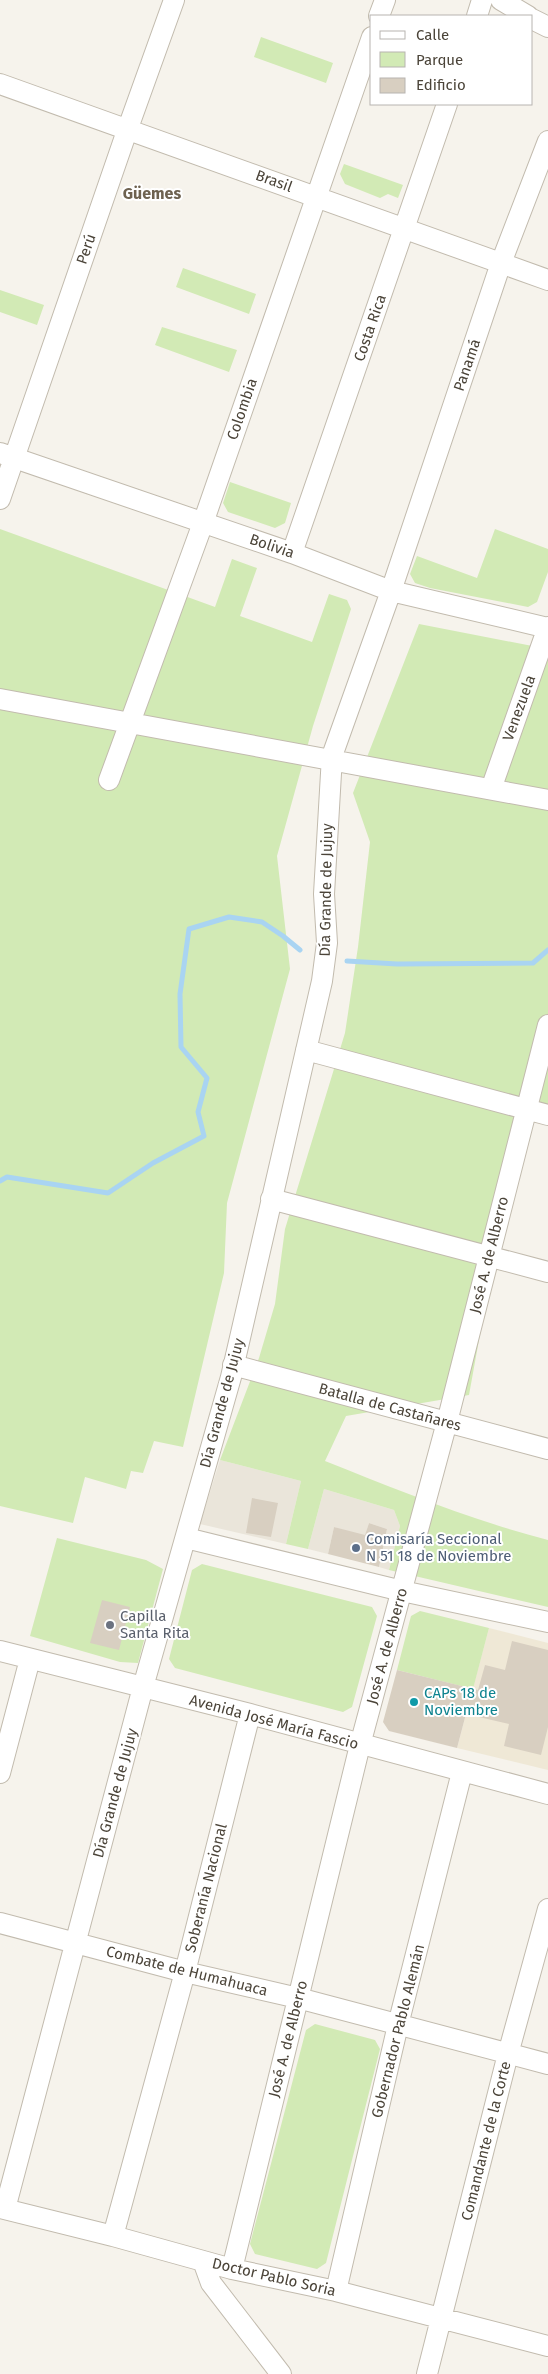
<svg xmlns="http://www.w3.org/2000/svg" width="548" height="2374" viewBox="0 0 548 2374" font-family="'Fira Sans',sans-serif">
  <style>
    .residential { fill: #eae5da }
    .education { fill: #efe8d6 }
    .green { fill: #d2eab5 }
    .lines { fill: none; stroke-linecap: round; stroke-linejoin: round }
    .stream { stroke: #a9d4f2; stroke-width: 5 }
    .building { fill: #d8cfc1 }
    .street-casing { stroke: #c2bbae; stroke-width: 22 }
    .street { stroke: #fff; stroke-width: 20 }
    .service-dot { fill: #5c6f8a; stroke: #fff; stroke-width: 2 }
    .worship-dot { fill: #6b7280; stroke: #fff; stroke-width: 2 }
    .culture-dot { fill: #0f9aa8; stroke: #fff; stroke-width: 2 }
    .labels { text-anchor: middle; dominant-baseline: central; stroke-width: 4; stroke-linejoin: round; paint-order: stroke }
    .street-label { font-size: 15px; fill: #4b4439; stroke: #fff }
    .service-label { font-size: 15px; fill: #4e5e75; stroke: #fff; text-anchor: start }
    .worship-label { font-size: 15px; fill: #5b616d; stroke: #fff; text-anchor: start }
    .culture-label { font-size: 15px; fill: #0d838f; stroke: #fff; text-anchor: start }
    .neighbourhood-label { font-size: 16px; font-weight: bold; fill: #6e6250; stroke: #fff }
  </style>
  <rect width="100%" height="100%" fill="#f6f3ec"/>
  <path class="residential" d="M 220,1460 L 301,1481 L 286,1544 L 200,1524 Z
    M 324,1489 L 394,1510 L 400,1526 L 389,1570 L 379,1567 L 387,1529 L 369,1523 L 363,1542 L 343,1530 L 334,1527 L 328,1554 L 308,1549 Z"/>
  <path class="education" d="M 489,1628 L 548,1643 L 548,1770 L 457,1748 Z"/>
  <path class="green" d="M 261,37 L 333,63 L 326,83 L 254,57 Z
    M 344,164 L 403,185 L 398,198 L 388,194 L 380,198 L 345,184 L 340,174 Z
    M 183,268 L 256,294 L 249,314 L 176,287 Z
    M 0,290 L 44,305 L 37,325 L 0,312 Z
    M 162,327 L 237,350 L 229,372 L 155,345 Z
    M 230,482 L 291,503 L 285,523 L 275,528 L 228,512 L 223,503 Z
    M 0,529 L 215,607 L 232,559 L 257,568 L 240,616 L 312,642 L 329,594 L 347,600 L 351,609 L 313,726 L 277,856 L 290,969 L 227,1203 L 224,1273 L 183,1447 L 154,1441 L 143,1473 L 131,1471 L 126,1489 L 85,1477 L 73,1523 L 0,1506 Z
    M 495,529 L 548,549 L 548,572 L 537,602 L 528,607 L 430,588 L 415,583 L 410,574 L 417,556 L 477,578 Z
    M 419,624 L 548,649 L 548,1122 L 520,1114 L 469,1395 L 346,1416 L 325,1461 C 398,1490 471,1520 548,1540 L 548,1607 L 389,1570 L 400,1526 L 394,1510 L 324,1489 L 308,1549 L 286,1544 L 301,1481 L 220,1460 L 259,1358 L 275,1304 L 285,1229 L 345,1033 L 358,947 L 370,842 L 353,793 Z
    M 57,1538 L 146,1560 L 163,1569 L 138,1663 L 120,1662 L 30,1636 Z
    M 202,1564 L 372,1607 L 377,1616 L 352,1707 L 343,1712 L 175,1668 L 169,1659 L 192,1570 Z
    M 420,1611 L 489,1628 L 473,1689 L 397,1670 L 411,1616 Z
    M 315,2024 L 375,2040 L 380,2049 L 326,2263 L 317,2269 L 255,2254 L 250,2244 L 306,2030 Z"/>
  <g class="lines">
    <path class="stream" d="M 347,961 L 397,964 L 533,963 L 548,950
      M 0,1181 L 7,1177 L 108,1193 L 153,1163 L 204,1136 L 198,1112 L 207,1078 L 181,1047 L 180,994 L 189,929 L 229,917 L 262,922 L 283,936 L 300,950"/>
  </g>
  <path class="building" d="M 252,1498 L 278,1503 L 271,1537 L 246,1533 Z
    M 369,1523 L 387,1529 L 379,1567 L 328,1554 L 334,1527 L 365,1535 Z
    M 102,1600 L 130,1607 L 119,1650 L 90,1643 Z
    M 512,1641 L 548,1650 L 548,1727 L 541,1755 L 504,1746 L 509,1724 L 466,1714 L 457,1748 L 389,1731 L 383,1722 L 397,1670 L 478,1690 L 485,1665 L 505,1670 Z"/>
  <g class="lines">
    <g class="street-casing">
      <path id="street" d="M 501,0 L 528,16
        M 379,16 L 385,0
        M 477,16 L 482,0
        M 532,19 L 548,27
        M 0,84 L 548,280
        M 0,453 L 292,553 L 391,591 L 548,628
        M 0,499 L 128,128 L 174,0
        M 292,553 L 447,104
        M 0,699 L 548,800
        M 109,780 L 203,523 L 372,37
        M 491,789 L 548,627
        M 306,1050 L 548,1115
        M 271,1199 L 548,1272
        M 233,1365 L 548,1449
        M 186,1538 L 402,1591 L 548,1622
        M 0,1651 L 250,1714 L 548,1794
        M 0,1773 L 30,1659
        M 0,1923 L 185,1972 L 298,1998 L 548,2064
        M 0,2208 L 113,2236 L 232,2269 L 336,2291 L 548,2346
        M 5,2209 L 143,1687 L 231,1377 L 322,981 L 327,943 L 324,894 L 332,756 L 391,591 L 501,263 L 548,141
        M 113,2236 L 185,1972 L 250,1714
        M 203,2261 L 211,2283 L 281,2374
        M 232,2269 L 360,1745 L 447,1422 L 548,1025
        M 336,2291 L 398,2025 L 462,1772
        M 427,2374 L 508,2054 L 548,1909"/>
    </g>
    <use href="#street" class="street"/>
  </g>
  <circle class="service-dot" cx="356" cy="1548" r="5"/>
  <circle class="worship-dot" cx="110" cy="1625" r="5"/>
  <circle class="culture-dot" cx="414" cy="1702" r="5"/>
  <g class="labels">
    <g class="street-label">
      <text transform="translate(274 181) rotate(20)">Brasil</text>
      <text transform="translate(86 249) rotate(-71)">Perú</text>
      <text transform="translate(370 328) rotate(-71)">Costa Rica</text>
      <text transform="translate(467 365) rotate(-71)">Panamá</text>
      <text transform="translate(242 409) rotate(-71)">Colombia</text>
      <text transform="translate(272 546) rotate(19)">Bolivia</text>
      <text transform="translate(519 708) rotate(-70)">Venezuela</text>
      <text transform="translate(326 890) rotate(-89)">Día Grande de Jujuy</text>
      <text transform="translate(489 1255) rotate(-76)">José A. de Alberro</text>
      <text transform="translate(222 1403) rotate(-75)">Día Grande de Jujuy</text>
      <text transform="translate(390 1407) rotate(15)">Batalla de Castañares</text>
      <text transform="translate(387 1646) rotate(-75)">José A. de Alberro</text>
      <text transform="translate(274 1722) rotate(15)">Avenida José María Fascio</text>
      <text transform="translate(115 1793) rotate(-75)">Día Grande de Jujuy</text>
      <text transform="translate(206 1888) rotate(-76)">Soberanía Nacional</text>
      <text transform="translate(187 1971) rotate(14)">Combate de Humahuaca</text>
      <text transform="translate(398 2031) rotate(-76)">Gobernador Pablo Alemán</text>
      <text transform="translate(288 2039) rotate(-76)">José A. de Alberro</text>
      <text transform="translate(486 2141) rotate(-76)">Comandante de la Corte</text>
      <text transform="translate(274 2277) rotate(13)">Doctor Pablo Soria</text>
    </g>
    <g class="service-label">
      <text x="366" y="1539">Comisaría Seccional<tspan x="366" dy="17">N 51 18 de Noviembre</tspan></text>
    </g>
    <g class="worship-label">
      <text x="120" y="1616">Capilla<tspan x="120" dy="17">Santa Rita</tspan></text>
    </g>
    <g class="culture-label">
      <text x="424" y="1693">CAPs 18 de<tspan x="424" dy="17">Noviembre</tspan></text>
    </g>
    <g class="neighbourhood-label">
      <text x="152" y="193">Güemes</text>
    </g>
  </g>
  <rect x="370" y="15" width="162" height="90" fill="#ffffff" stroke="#b7b4b0"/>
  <rect x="380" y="31" width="25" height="8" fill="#ffffff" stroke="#b7b4b0"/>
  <text x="416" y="40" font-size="15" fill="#4b4439">Calle</text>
  <rect x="380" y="52" width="25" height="15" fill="#d2eab5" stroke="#b7b4b0"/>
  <text x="416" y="65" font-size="15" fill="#4b4439">Parque</text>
  <rect x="380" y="78" width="25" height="15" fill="#d8cfc1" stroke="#b7b4b0"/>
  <text x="416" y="90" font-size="15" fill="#4b4439">Edificio</text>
</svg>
